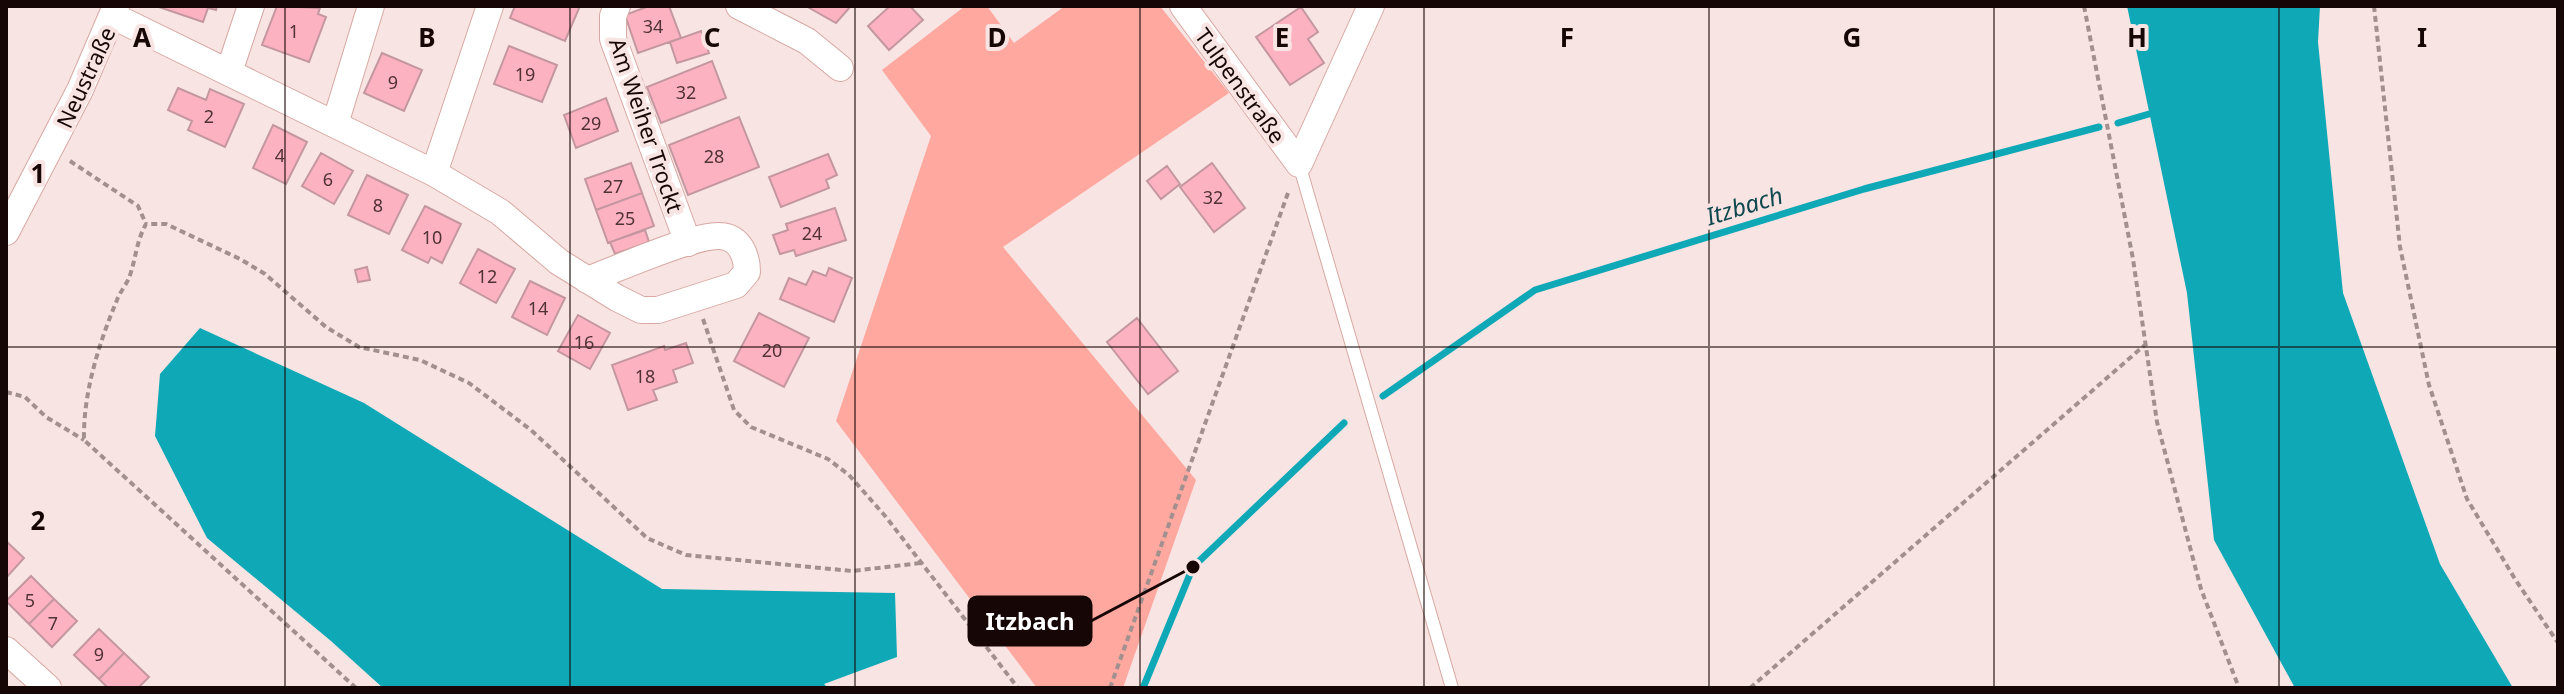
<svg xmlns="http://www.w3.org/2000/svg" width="2564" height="694" viewBox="0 0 2564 694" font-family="'Noto Sans',sans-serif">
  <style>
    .green { fill: #fea8a0 }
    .water { fill: #0ea8b6 }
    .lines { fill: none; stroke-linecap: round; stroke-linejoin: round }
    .stream { stroke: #0ea8b6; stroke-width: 7 }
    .building { fill: #fdb2c2; stroke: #c497a0; stroke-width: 2 }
    .lane-casing { stroke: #d7a9a4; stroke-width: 14 }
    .street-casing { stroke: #d7a9a4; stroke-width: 28 }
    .path { stroke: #a2908f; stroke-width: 4; stroke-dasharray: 6 4; stroke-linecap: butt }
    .lane { stroke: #fff; stroke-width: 12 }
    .street { stroke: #fff; stroke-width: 26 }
    .grid { fill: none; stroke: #160706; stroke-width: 2; stroke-opacity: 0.55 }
    .labels { text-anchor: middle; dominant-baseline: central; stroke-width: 8; stroke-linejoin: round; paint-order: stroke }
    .number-label { font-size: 18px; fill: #503235 }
    .street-label { font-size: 22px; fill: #160706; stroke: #f8e4e2 }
    .water-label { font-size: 24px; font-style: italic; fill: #0f484e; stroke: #f8e4e2 }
    .grid-label { font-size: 26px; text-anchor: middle; font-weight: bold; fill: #160706; stroke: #f8e4e2; stroke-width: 8; stroke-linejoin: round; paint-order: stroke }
    .leader { fill: none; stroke: #160706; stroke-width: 3 }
    .callout-dot { fill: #160706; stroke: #f8e4e2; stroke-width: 3 }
    .callout { fill: #160706; stroke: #160706; stroke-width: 3 }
    .callout-label { font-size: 24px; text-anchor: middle; font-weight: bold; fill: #fff }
  </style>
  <rect width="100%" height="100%" fill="#f8e4e2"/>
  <path class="green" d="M 965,6 L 987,6 L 1014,43 L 1065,6 L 1160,6 L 1229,93 L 1003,247 L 1196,480 L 1123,688 L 1037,688 L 836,421 L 931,136 L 882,70 Z"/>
  <path class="water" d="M 2127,6 L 2320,6 L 2318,42 L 2343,293 L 2440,564 L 2513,688 L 2295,688 L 2214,540 L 2187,293 Z
    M 200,328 L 364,403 L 662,589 L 895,593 L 897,657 L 824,684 L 828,688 L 383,688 L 331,641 L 207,538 L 155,436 L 160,374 Z"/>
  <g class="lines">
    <path class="stream" d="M 2118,123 L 2149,114
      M 1383,396 L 1535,290 L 1864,189 L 2099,127
      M 1143,688 L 1193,567 L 1344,423"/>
  </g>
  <path class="building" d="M 156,6 L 217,6 L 216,10 L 208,8 L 203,22 Z
    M 277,6 L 320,8 L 318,14 L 326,17 L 309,62 L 262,45 Z
    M 515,6 L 580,6 L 565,41 L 510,18 Z
    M 649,6 L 669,6 L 681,38 L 638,53 L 625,15 Z
    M 806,6 L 851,6 L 836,23 Z
    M 890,6 L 910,6 L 923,20 L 889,50 L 868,26 Z
    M 1301,7 L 1318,32 L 1308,39 L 1324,63 L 1290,85 L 1256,37 Z
    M 701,31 L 709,53 L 677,63 L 670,42 Z
    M 509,46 L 557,65 L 542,102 L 494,84 Z
    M 382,53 L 422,70 L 404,111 L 364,93 Z
    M 712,61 L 726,98 L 661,123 L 647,87 Z
    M 178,88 L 206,100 L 210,89 L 244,104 L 225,147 L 188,130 L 192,121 L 168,110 Z
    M 606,98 L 618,131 L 576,148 L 564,115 Z
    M 739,117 L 759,167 L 688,195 L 669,145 Z
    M 273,125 L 307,142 L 286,184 L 253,168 Z
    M 321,153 L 353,171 L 334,204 L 302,186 Z
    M 828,154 L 837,175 L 826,180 L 829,188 L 781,207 L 769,177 Z
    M 631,163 L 642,193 L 596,210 L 585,179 Z
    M 1212,163 L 1245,208 L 1214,232 L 1180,187 Z
    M 1167,166 L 1180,184 L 1161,199 L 1147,181 Z
    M 367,175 L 408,195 L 389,234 L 348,215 Z
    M 642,193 L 654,226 L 608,243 L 596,210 Z
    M 425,206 L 461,224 L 442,263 L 431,257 L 428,263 L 402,250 Z
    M 835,208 L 846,240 L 796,256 L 794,250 L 780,254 L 773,235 L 788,230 L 786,224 Z
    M 645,230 L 649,242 L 615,254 L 610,242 Z
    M 478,249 L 515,269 L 496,303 L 460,283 Z
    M 367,267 L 370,280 L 358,282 L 355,270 Z
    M 829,268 L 852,278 L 834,322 L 780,299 L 789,278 L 806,285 L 813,271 L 826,276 Z
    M 530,281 L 565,298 L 547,335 L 512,317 Z
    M 759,313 L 809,338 L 784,387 L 734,361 Z
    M 578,315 L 610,333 L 590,369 L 558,351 Z
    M 1137,318 L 1178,371 L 1148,394 L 1107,342 Z
    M 686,343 L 693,363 L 673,370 L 677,382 L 653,390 L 657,400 L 628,410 L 612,365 L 664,346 L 665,350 Z
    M 6,541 L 24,558 L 6,578 Z
    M 31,576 L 54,599 L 29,624 L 6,601 Z
    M 54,599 L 77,621 L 52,647 L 29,624 Z
    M 99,629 L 124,653 L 99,679 L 74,655 Z
    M 124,653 L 149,677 L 138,688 L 108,688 L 99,679 Z"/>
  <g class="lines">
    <g class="lane-casing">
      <path id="lane" d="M 1299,164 L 1452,688"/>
    </g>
    <g class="street-casing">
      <path id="street" d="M 617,6 L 613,16 L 613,39 L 688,243
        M 739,6 L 807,41 L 840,68
        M 1183,6 L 1299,164 L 1371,6
        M 113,16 L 434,173 L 500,212 L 559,262 L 617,298 L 641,310 L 658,310 L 736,285 L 747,272 C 747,256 740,237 720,236 C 695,234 615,270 587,280
        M 229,72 L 251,6
        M 335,124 L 371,6
        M 434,173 L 490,6
        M 6,232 L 80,90 L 116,6
        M 6,650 L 48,688"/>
    </g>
    <path class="path" d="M 2084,6 L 2133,259 L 2157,422 L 2201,589 L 2239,688
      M 2374,6 L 2400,247 L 2429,385 L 2467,499 L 2515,579 L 2558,643
      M 70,161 L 138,206 L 146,224
      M 703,319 L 734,410 L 751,427 L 828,459 L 849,475 L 886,517 L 1018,688
      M 6,392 L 25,397 L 46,417 L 84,440
      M 356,688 L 84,440 C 83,393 99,343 117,300 C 120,292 126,285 129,278 C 136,259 136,242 146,224 L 166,224 L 240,259 L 265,274 L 326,327 L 359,347 L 420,360 L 469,383 L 531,430 L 647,538 L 686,555 L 852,571 L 921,563
      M 1110,688 L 1288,193
      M 1750,688 L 2146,344"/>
    <use href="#lane" class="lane"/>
    <use href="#street" class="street"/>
  </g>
  <path class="grid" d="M 285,6 L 285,688M 570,6 L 570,688M 855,6 L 855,688M 1140,6 L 1140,688M 1424,6 L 1424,688M 1709,6 L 1709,688M 1994,6 L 1994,688M 2279,6 L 2279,688M 6,347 L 2558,347"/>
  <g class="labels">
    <g class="number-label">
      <text x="653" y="26">34</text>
      <text x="294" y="31">1</text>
      <text x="525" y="74">19</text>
      <text x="393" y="82">9</text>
      <text x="686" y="92">32</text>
      <text x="209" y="116">2</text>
      <text x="591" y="123">29</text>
      <text x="280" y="155">4</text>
      <text x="714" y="156">28</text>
      <text x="328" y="179">6</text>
      <text x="613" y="186">27</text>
      <text x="1213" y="197">32</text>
      <text x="378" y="205">8</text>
      <text x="625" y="218">25</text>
      <text x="812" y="233">24</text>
      <text x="432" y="237">10</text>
      <text x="487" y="276">12</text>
      <text x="538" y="308">14</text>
      <text x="584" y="342">16</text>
      <text x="772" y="350">20</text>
      <text x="645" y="376">18</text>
      <text x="30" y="600">5</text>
      <text x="53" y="623">7</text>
      <text x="99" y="654">9</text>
    </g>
    <g class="street-label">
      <text transform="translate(85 77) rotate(-65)">Neustraße</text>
      <text transform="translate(1241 85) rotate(54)">Tulpenstraße</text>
      <text transform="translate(647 125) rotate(71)">Am Weiher Trockt</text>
    </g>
    <g class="water-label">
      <text transform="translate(1744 205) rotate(-17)">Itzbach</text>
    </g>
  </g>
  <g class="grid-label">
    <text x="142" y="47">A</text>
    <text x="427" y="47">B</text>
    <text x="712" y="47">C</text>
    <text x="997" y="47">D</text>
    <text x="1282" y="47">E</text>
    <text x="1567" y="47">F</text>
    <text x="1852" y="47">G</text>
    <text x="2137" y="47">H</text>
    <text x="2422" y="47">I</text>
    <text x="38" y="183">1</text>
    <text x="38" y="530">2</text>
  </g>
  <path class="leader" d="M1193 567L1091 621"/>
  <circle class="callout-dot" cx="1193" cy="567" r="8"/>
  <rect class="callout" x="969" y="597" width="122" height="48" rx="8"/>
  <g class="callout-label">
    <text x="1030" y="630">Itzbach</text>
  </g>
  <rect width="2564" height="694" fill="none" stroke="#160706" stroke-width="16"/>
</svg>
